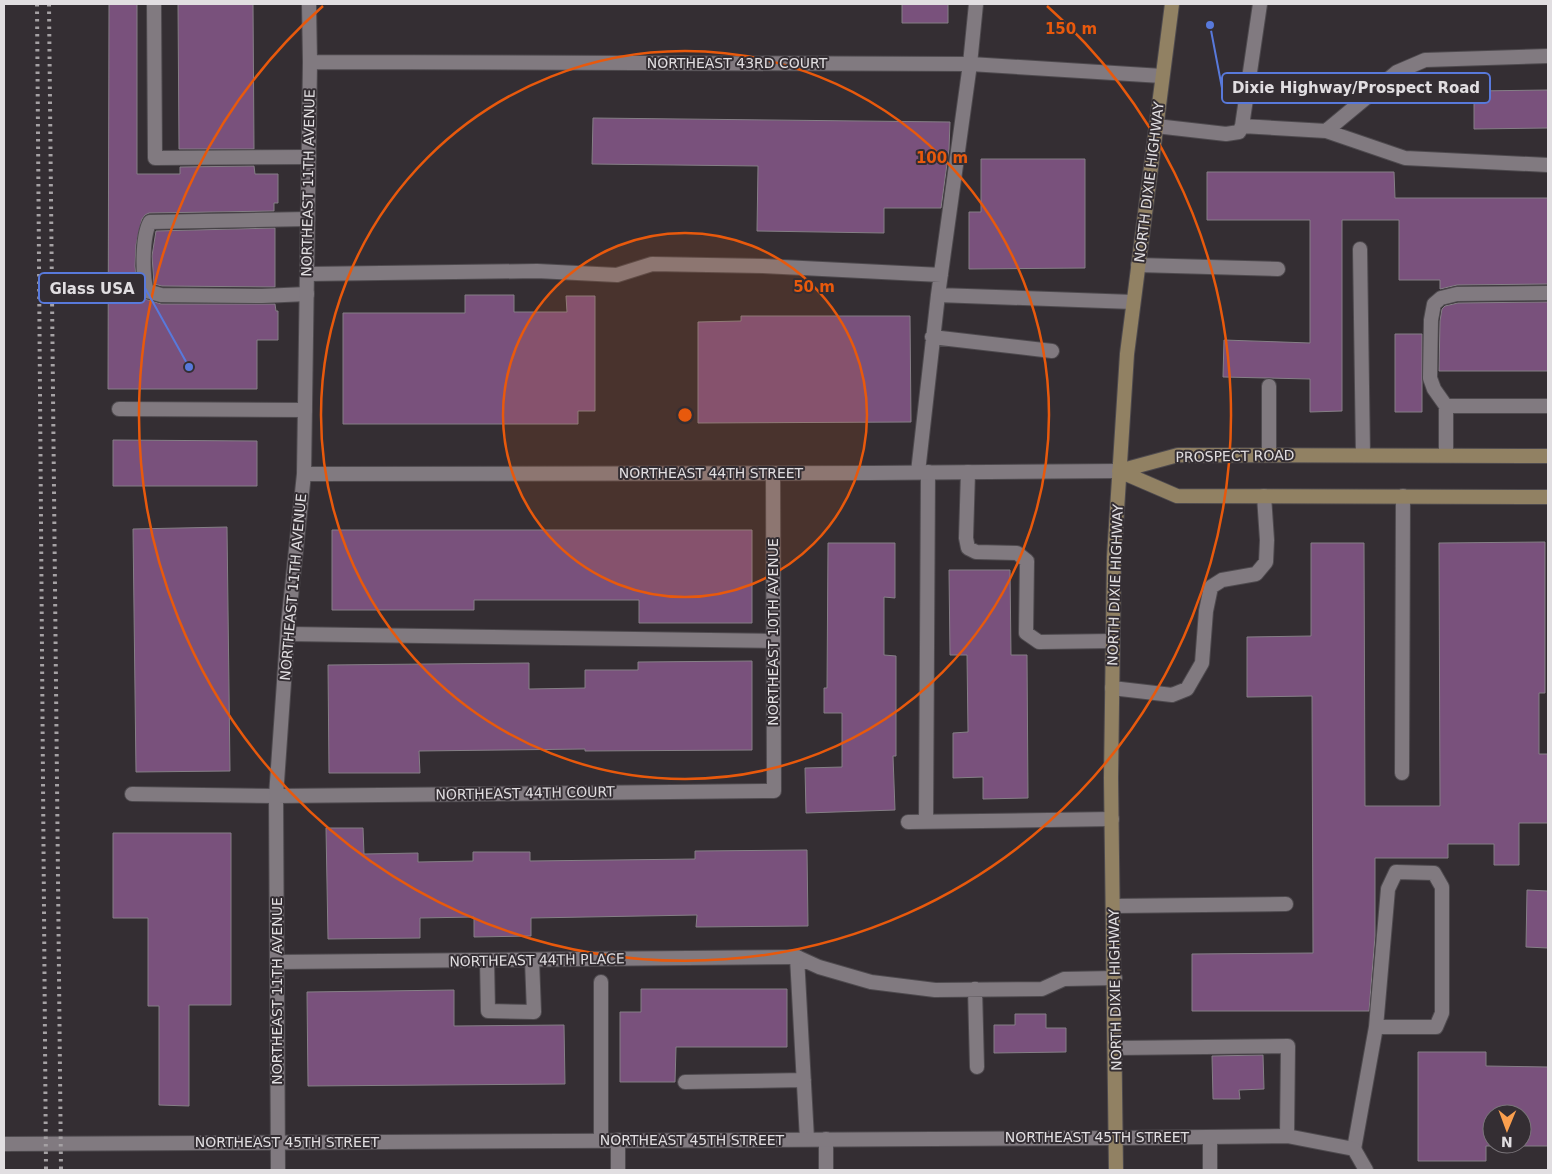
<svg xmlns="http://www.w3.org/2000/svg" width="1552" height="1174" viewBox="0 0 1552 1174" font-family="'DejaVu Sans',sans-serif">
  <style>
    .building { fill: #79517c; stroke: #857f86; fill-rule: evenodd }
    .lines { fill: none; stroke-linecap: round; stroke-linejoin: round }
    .service-casing { stroke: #4e4a4e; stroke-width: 16 }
    .minor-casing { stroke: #4e4a4e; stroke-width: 16 }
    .tertiary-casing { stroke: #4e4a4e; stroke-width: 16 }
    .secondary-casing { stroke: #4e4a4e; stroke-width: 16 }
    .service { stroke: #817a80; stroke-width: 14 }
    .minor { stroke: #817a80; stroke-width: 14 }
    .tertiary { stroke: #817a80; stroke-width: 14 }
    .secondary { stroke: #918163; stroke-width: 14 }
    .rail { stroke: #a5a1a4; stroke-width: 4; stroke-dasharray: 2.5 5; stroke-linecap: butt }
    .ring { fill: none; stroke: #e8590c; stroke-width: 2.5 }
    .labels { text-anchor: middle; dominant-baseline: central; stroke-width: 4; stroke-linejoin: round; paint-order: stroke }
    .street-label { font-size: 14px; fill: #e1dee1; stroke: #342e33 }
    .centre { fill: #e8590c; stroke: #342e33; stroke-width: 2.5 }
    .ring-label { font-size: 15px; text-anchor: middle; font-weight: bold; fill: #e8590c; stroke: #342e33; stroke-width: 4; stroke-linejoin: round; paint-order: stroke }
    .leader { fill: none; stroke: #5879db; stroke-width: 2 }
    .callout-dot { fill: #5879db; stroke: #342e33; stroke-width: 2 }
    .callout { fill: #342e33; stroke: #5879db; stroke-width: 2 }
    .callout-label { font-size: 15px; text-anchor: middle; font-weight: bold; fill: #e1dee1 }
  </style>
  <rect width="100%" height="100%" fill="#342e33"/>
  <path class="building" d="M 109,4 L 137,4 L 137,174 L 180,174 L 180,167 L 254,166 L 255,174 L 278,174 L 278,203 L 274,203 L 274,211 L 149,213 L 145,215 L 142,219 L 136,245 L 135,266 L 137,285 L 140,297 L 145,299 L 161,304 L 275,304 L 276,311 L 278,311 L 278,340 L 257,340 L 257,389 L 108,389 Z
    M 178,4 L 253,4 L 254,149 L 179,149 Z
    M 902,4 L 948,4 L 948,23 L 902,23 Z
    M 1548,90 L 1548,128 L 1474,129 L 1474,91 Z
    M 593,118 L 950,122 L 949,149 L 941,208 L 884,208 L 884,233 L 757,231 L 758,166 L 592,164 Z
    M 981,159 L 1085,159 L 1085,268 L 969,269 L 969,212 L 981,212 Z
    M 1207,172 L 1394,172 L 1395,198 L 1548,198 L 1548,284 L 1457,285 L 1440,289 L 1440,280 L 1399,280 L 1399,220 L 1342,220 L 1342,411 L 1310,412 L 1310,379 L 1223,377 L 1224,340 L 1310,343 L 1310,220 L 1207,220 Z
    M 275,228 L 275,287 L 162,286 L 154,284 L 152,256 L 156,231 Z
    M 465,295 L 514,295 L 514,312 L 567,312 L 566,296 L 595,296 L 595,411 L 578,411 L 578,424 L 343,424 L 343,313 L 465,313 Z
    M 1548,302 L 1548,371 L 1439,371 L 1440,321 L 1442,309 L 1445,306 L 1458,303 Z
    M 741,316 L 910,316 L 911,422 L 698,423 L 698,322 L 741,321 Z
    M 1395,334 L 1422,334 L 1422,412 L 1395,412 Z
    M 113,440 L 257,441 L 257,486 L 113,486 Z
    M 227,527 L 230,771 L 136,772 L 133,529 Z
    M 332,530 L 752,530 L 752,623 L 639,623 L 639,600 L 474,600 L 474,610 L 332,610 Z
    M 1545,542 L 1545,693 L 1539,693 L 1539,754 L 1548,754 L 1548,823 L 1519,823 L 1519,865 L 1494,865 L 1494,844 L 1448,844 L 1448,858 L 1375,858 L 1375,936 L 1369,1011 L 1192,1011 L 1192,954 L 1313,953 L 1312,696 L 1247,697 L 1247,637 L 1311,636 L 1311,543 L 1364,543 L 1365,806 L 1440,806 L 1439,543 Z
    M 828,543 L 895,543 L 895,598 L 884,597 L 884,655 L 896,656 L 896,756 L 893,756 L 895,810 L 806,813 L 805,768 L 842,767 L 842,713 L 824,713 L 824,688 L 827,688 Z
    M 949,570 L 1010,570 L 1011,655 L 1027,655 L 1028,798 L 983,799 L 983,777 L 953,778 L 953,733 L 968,732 L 967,655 L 950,655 Z
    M 752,661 L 752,750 L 585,751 L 585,749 L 419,751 L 420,773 L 329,773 L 328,665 L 529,663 L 529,689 L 585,688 L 585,670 L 638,670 L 638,662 Z
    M 326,828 L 363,828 L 364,854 L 418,853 L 418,862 L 473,861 L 473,852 L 530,852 L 530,861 L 695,859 L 695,851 L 807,850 L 808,926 L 696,927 L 697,915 L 531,918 L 531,936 L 474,937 L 474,917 L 420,918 L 420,938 L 328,939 Z
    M 113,833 L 231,833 L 231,1005 L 189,1005 L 189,1106 L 159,1105 L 159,1006 L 148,1006 L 148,918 L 113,918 Z
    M 1527,890 L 1548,891 L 1548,948 L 1526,947 Z
    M 641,989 L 787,989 L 787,1047 L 676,1047 L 675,1082 L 620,1082 L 620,1012 L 641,1012 Z
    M 454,990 L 454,1026 L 564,1025 L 565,1084 L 308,1086 L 307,992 Z
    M 1015,1014 L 1046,1014 L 1046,1028 L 1066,1028 L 1066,1052 L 994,1053 L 994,1025 L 1015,1025 Z
    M 1418,1052 L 1486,1052 L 1486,1066 L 1548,1067 L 1548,1146 L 1486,1146 L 1486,1161 L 1418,1161 ZM 1492,1114 L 1522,1114 L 1522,1144 L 1492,1144 Z
    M 1263,1055 L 1264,1089 L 1239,1090 L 1240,1099 L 1213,1099 L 1212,1056 Z"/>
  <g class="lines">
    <g class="service-casing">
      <path id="service" d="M 154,4 L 155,158 L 309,157
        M 976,4 L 970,64 L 938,295 L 1133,302
        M 1156,126 L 1226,134 L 1239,132 L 1242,126 L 1260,4
        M 1242,126 L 1326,131 L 1405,158 L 1548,165
        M 1326,131 L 1397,72 L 1425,60 L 1548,56
        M 1360,249 L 1363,455
        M 1138,265 L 1278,269
        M 307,274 L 537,271 L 617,275 L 652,264 L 763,266 L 941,275
        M 307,294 L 262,296 L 161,295 L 147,291 C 142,276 142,236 150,222 L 308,219
        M 932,337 L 1052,351
        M 1446,406 L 1548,406
        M 119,409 L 305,410
        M 1269,454 L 1269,386
        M 1446,455 L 1446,406 L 1434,389 L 1430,378 L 1431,320 L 1434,304 L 1441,298 L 1457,294 L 1548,293
        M 918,472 L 938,295
        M 968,472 L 966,538 L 968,548 L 976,552 L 1017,553 L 1027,561 L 1026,633 L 1039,642 L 1112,641
        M 288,634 L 773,641
        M 1112,688 L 1172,695 L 1187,689 L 1202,663 L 1206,611 L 1211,587 L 1222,580 L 1256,574 L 1266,562 L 1267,540 L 1264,496
        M 1402,773 L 1403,496
        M 132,794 L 276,796
        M 908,822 L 1112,819
        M 926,822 L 928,472
        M 1113,906 L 1286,904
        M 487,960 L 488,1011 L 534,1012 L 532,960
        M 975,989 L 977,1067
        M 1115,1048 L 1288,1046 L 1287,1136
        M 685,1082 L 804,1080
        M 1210,1137 L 1210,1170
        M 807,1139 L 797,957 L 819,967 L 871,982 L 935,990 L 1042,989 L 1064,979 L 1115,978
        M 826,1139 L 826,1170
        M 601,1140 L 601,982
        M 1354,1149 L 1376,1027 L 1436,1027 L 1442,1013 L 1442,887 L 1434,873 L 1396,872 L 1388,889 L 1376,1027"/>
    </g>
    <g class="minor-casing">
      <path id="minor" d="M 310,62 L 970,64 L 1162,76
        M 304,474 L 871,473 L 1119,471
        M 276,796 L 774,791 L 773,473
        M 277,962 L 797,957
        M 1116,1138 L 1287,1136 L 1354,1149 L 1366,1170
        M 618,1140 L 618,1170
        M 278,1170 L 276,796 L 288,625 L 304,474 L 310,62 L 309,4"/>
    </g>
    <g class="tertiary-casing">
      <path id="tertiary" d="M 4,1144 L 1116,1138"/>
    </g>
    <g class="secondary-casing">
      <path id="secondary" d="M 1119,471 L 1177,496 L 1548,497
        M 1119,471 L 1178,455 L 1548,456
        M 1116,1170 L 1111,778 L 1114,557 L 1127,354 L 1172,4"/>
    </g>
    <use href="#service" class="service"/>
    <use href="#minor" class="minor"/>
    <use href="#tertiary" class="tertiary"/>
    <use href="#secondary" class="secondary"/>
    <path class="rail" d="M 37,4 L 46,1170
      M 49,4 L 61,1170"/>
  </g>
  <circle cx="685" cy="415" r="182" fill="#e8590c" fill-opacity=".12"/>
  <g class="ring">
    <circle cx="685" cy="415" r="182"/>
    <circle cx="685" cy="415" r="364"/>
    <path d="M1047 6A546 546 0 1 1 323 6"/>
  </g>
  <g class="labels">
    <g class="street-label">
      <text x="737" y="63">NORTHEAST 43RD COURT</text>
      <text transform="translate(1149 182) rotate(-83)">NORTH DIXIE HIGHWAY</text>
      <text transform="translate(308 183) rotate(-89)">NORTHEAST 11TH AVENUE</text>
      <text transform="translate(1235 456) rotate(-1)">PROSPECT ROAD</text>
      <text x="711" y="473">NORTHEAST 44TH STREET</text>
      <text transform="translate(1115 585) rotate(-88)">NORTH DIXIE HIGHWAY</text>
      <text transform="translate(293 587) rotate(-85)">NORTHEAST 11TH AVENUE</text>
      <text transform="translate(773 632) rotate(-90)">NORTHEAST 10TH AVENUE</text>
      <text transform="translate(525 793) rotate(-1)">NORTHEAST 44TH COURT</text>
      <text transform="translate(537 960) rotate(-1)">NORTHEAST 44TH PLACE</text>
      <text transform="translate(1115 990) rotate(-91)">NORTH DIXIE HIGHWAY</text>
      <text transform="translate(277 991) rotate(-90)">NORTHEAST 11TH AVENUE</text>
      <text x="1097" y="1137">NORTHEAST 45TH STREET</text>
      <text x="692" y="1140">NORTHEAST 45TH STREET</text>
      <text x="287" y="1142">NORTHEAST 45TH STREET</text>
    </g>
  </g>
  <circle cx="685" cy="415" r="8" class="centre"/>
  <g class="ring-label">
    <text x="1071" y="34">150 m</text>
    <text x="942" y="163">100 m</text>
    <text x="814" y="292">50 m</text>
  </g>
  <path class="leader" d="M1210 25L1222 88M189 367L145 288"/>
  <g class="callout-dot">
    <circle cx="1210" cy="25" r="5"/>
    <circle cx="189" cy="367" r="5"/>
  </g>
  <g class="callout">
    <rect x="1222" y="73" width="268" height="30" rx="5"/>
    <rect x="39" y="273" width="106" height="30" rx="5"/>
  </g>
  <g class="callout-label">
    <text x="1356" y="93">Dixie Highway/Prospect Road</text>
    <text x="92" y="294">Glass USA</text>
  </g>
  <rect width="1552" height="1174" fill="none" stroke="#e1dee1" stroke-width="10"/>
  <g transform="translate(1507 1129) rotate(181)"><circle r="24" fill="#342e33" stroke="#797479"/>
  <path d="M0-4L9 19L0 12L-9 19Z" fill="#fa9f4e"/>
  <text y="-8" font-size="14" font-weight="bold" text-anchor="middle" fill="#e1dee1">N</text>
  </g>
</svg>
